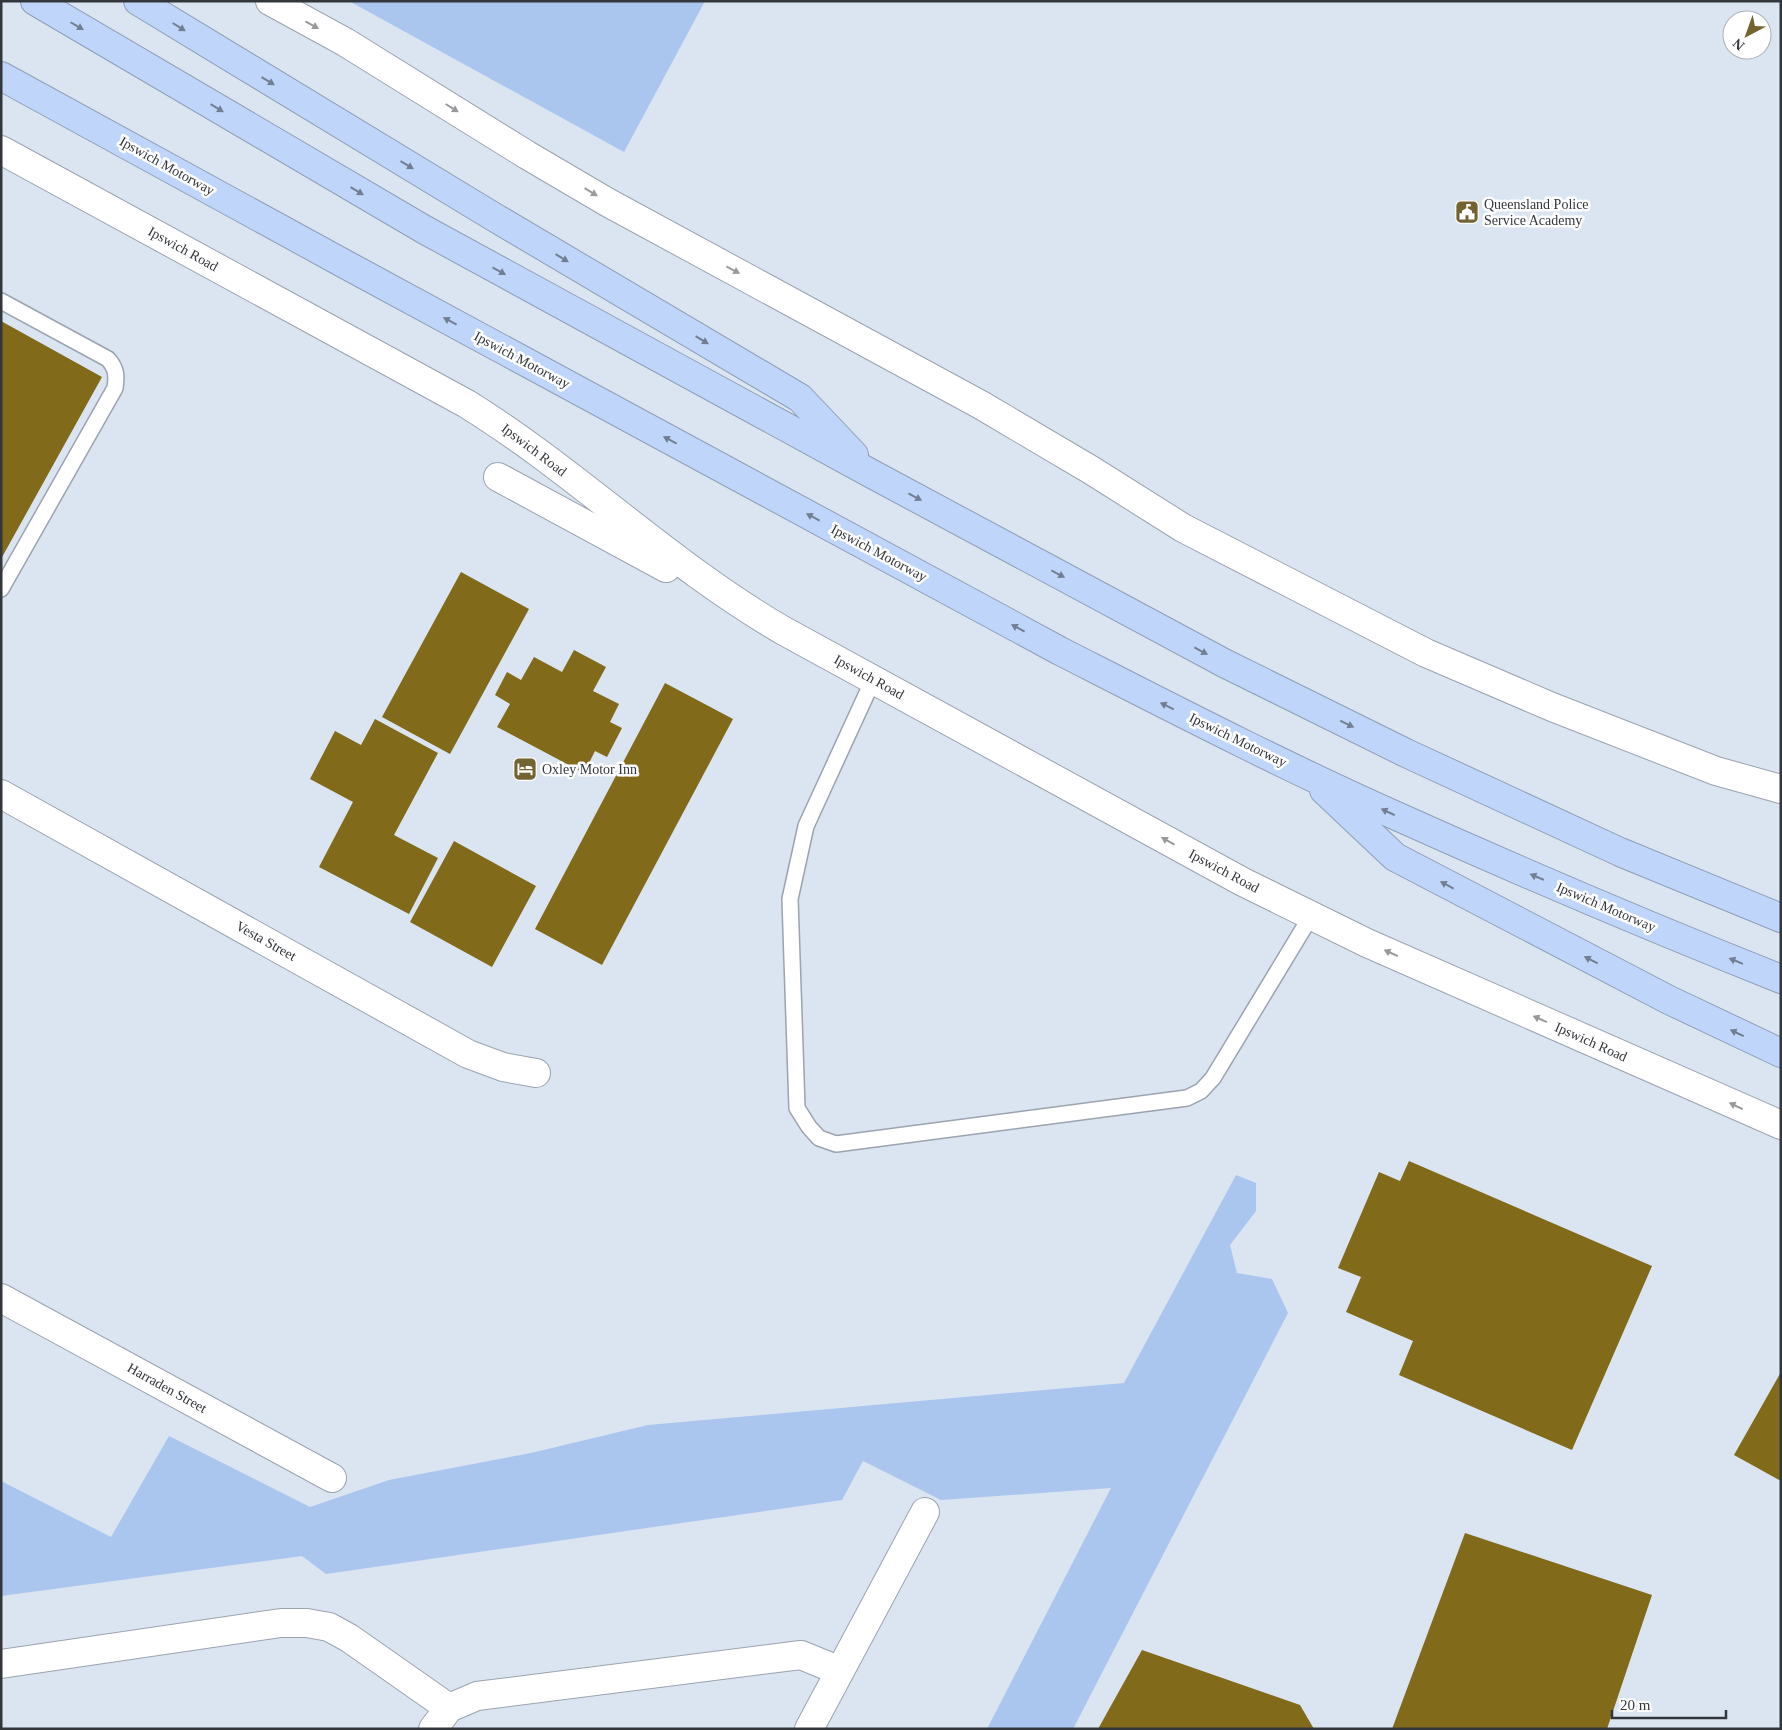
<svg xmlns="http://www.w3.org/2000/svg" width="1782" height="1730" viewBox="0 0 1782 1730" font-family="Georgia,serif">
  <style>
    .green { fill: #aac5ee }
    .building { fill: #816a19 }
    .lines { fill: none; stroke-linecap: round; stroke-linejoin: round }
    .lane-casing { stroke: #9ba3af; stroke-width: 18 }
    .street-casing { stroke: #9ba3af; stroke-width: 30 }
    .highway-casing { stroke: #8e9eb7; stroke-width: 30 }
    .lane { stroke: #fff; stroke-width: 15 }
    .street { stroke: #fff; stroke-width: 28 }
    .highway { stroke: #bfd6fa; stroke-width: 28 }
    .oneway { fill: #999a9d }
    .oneway2 { fill: #727e91 }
    .labels { text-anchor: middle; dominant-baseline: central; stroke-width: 5; stroke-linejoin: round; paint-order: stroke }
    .street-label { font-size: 14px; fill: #33363b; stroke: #fff }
    .poi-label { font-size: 14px; fill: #33363b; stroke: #fff; text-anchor: start }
  </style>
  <rect width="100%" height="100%" fill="#dbe4f1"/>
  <path class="green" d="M 349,1 L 705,1 L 624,152 Z
    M 1236,1175 L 1256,1183 L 1256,1211 L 1230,1245 L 1237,1273 L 1272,1279 L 1288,1313 L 1073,1729 L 987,1729 L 1111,1488 L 941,1500 L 863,1461 L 842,1500 L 326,1574 L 302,1556 L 1,1596 L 1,1481 L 111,1537 L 169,1436 L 310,1507 L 389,1480 L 531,1453 L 648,1425 L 1124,1383 Z"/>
  <path class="building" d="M 1,321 L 102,377 L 1,559 Z
    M 461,572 L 529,609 L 450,754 L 382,717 Z
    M 574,650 L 606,667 L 593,691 L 619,704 L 610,722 L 622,728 L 607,757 L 595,751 L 584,773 L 497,727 L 510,704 L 495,695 L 507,672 L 521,680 L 534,657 L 562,672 Z
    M 665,683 L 733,719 L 602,965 L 535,929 Z
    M 375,719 L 438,753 L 394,835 L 438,858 L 409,914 L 319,867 L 353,802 L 310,779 L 335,731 L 361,745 Z
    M 454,841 L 536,886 L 492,967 L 410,922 Z
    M 1409,1161 L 1652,1266 L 1572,1450 L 1399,1375 L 1413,1341 L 1346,1312 L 1361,1277 L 1338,1268 L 1379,1172 L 1400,1181 Z
    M 1781,1372 L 1781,1481 L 1734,1455 Z
    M 1465,1533 L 1652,1595 L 1607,1729 L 1392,1729 Z
    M 1142,1650 L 1300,1705 L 1314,1729 L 1098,1729 Z"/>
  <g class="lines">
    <g class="lane-casing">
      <path id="lane" d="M 1,301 L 108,359 C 116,368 117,375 115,388 L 1,589
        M 873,680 L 806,826 L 790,899 L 797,1108 L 809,1127 L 819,1138 L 836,1144 L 1187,1098 L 1201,1091 L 1213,1078 L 1311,916"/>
    </g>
    <g class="street-casing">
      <path id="street" d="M 270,1 L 345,42 L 527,155 L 607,202 L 981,405 L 1091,470 L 1183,528 L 1426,653 L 1552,707 L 1716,771 L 1781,789
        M 1,150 L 467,404 C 578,473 671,566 784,631 L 1243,882 L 1367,943 L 1781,1125
        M 498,477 L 666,568
        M 1,794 L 468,1054 L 503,1067 L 536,1073
        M 1,1298 L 332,1478
        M 1,1664 L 281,1623 L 307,1623 L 329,1627 L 349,1638 L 449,1708
        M 433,1729 L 449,1708 L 477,1696 L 801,1655 L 840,1671
        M 809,1729 L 925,1512"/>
    </g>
    <g class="highway-casing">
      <path id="highway" d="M 35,1 L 425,230 L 872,474 L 1224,663 L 1406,753 L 1620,852 L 1781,918
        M 138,1 L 494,217 L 800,398 L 854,455
        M 1,76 L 352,268 L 1060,651 C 1170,707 1280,764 1392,814 C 1521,872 1650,927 1781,979
        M 1324,790 L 1395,857 L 1669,1000 L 1781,1053"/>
    </g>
    <use href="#lane" class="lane"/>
    <use href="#street" class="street"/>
    <use href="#highway" class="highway"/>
  </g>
  <defs><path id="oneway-solid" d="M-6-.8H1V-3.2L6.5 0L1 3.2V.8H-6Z" transform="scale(1.25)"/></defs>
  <g class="oneway">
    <use href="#oneway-solid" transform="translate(312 25) rotate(29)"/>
    <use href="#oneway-solid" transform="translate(452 108) rotate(32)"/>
    <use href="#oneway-solid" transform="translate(591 192) rotate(31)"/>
    <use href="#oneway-solid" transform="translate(733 270) rotate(28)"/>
    <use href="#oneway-solid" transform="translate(1168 841) rotate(-151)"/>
    <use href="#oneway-solid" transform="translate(1391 953) rotate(-156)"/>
    <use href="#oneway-solid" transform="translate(1540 1019) rotate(-156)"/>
    <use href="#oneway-solid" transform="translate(1736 1106) rotate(-155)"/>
  </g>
  <g class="oneway2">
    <use href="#oneway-solid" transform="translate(77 26) rotate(30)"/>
    <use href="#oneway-solid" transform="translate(179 27) rotate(32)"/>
    <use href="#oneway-solid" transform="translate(268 81) rotate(31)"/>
    <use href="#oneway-solid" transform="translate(217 108) rotate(31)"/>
    <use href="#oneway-solid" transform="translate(407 165) rotate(31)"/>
    <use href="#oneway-solid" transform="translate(357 191) rotate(31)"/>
    <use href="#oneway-solid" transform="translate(562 258) rotate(31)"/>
    <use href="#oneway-solid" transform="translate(499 271) rotate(29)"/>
    <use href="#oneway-solid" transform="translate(450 321) rotate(-152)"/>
    <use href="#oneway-solid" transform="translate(702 340) rotate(31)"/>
    <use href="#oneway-solid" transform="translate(670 440) rotate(-152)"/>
    <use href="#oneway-solid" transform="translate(915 497) rotate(28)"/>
    <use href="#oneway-solid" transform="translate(813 517) rotate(-152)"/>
    <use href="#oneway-solid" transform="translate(1058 574) rotate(28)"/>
    <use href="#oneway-solid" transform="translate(1018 628) rotate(-152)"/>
    <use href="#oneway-solid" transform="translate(1201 651) rotate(28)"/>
    <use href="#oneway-solid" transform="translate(1167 706) rotate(-154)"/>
    <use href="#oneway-solid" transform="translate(1347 724) rotate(26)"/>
    <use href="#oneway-solid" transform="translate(1388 812) rotate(-155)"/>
    <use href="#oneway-solid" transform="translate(1537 877) rotate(-157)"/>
    <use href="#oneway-solid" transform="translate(1447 885) rotate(-152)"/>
    <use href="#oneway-solid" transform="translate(1591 960) rotate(-153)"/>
    <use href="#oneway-solid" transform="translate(1736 961) rotate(-158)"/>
    <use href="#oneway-solid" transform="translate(1737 1033) rotate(-155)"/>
  </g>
  <defs>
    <g id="civic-square" transform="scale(1.25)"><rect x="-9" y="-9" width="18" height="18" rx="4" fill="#736331" stroke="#fff"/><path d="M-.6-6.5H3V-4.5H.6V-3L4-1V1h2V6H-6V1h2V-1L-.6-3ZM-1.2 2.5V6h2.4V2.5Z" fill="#fff"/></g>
    <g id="hotel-square" transform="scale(1.25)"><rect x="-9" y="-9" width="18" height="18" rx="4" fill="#736331" stroke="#fff"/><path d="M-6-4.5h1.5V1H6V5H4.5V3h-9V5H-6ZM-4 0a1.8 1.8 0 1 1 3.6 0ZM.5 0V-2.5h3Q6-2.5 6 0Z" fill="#fff"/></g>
  </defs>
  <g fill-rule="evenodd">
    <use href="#civic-square" x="1467" y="212"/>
    <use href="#hotel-square" x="525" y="769"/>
  </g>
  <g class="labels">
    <g class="street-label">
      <text transform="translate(167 166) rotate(29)">Ipswich Motorway</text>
      <text transform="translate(183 249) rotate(29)">Ipswich Road</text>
      <text transform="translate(522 360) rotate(28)">Ipswich Motorway</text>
      <text transform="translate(534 450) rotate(37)">Ipswich Road</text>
      <text transform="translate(879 553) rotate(28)">Ipswich Motorway</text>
      <text transform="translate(869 677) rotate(29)">Ipswich Road</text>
      <text transform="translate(1238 740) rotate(26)">Ipswich Motorway</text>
      <text transform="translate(1224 871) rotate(28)">Ipswich Road</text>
      <text transform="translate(1606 907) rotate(23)">Ipswich Motorway</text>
      <text transform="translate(266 941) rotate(29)">Vesta Street</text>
      <text transform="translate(1591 1042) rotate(24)">Ipswich Road</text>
      <text transform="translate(167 1388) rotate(29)">Harraden Street</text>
    </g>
    <g class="poi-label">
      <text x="1484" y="204">Queensland Police<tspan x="1484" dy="16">Service Academy</tspan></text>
      <text x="542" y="769">Oxley Motor Inn</text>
    </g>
  </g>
  <rect width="1782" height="1730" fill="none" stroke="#33363b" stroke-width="5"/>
  <g transform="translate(1747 35) rotate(221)"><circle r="24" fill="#ffffff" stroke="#adafb1"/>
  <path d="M0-4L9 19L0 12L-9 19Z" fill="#736331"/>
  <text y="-8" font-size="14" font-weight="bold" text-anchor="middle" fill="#33363b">N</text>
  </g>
  <path d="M1612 1710v8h114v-8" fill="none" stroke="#33363b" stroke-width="2.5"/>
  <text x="1620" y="1710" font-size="15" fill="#33363b" stroke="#ffffff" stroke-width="4" paint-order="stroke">20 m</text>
</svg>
